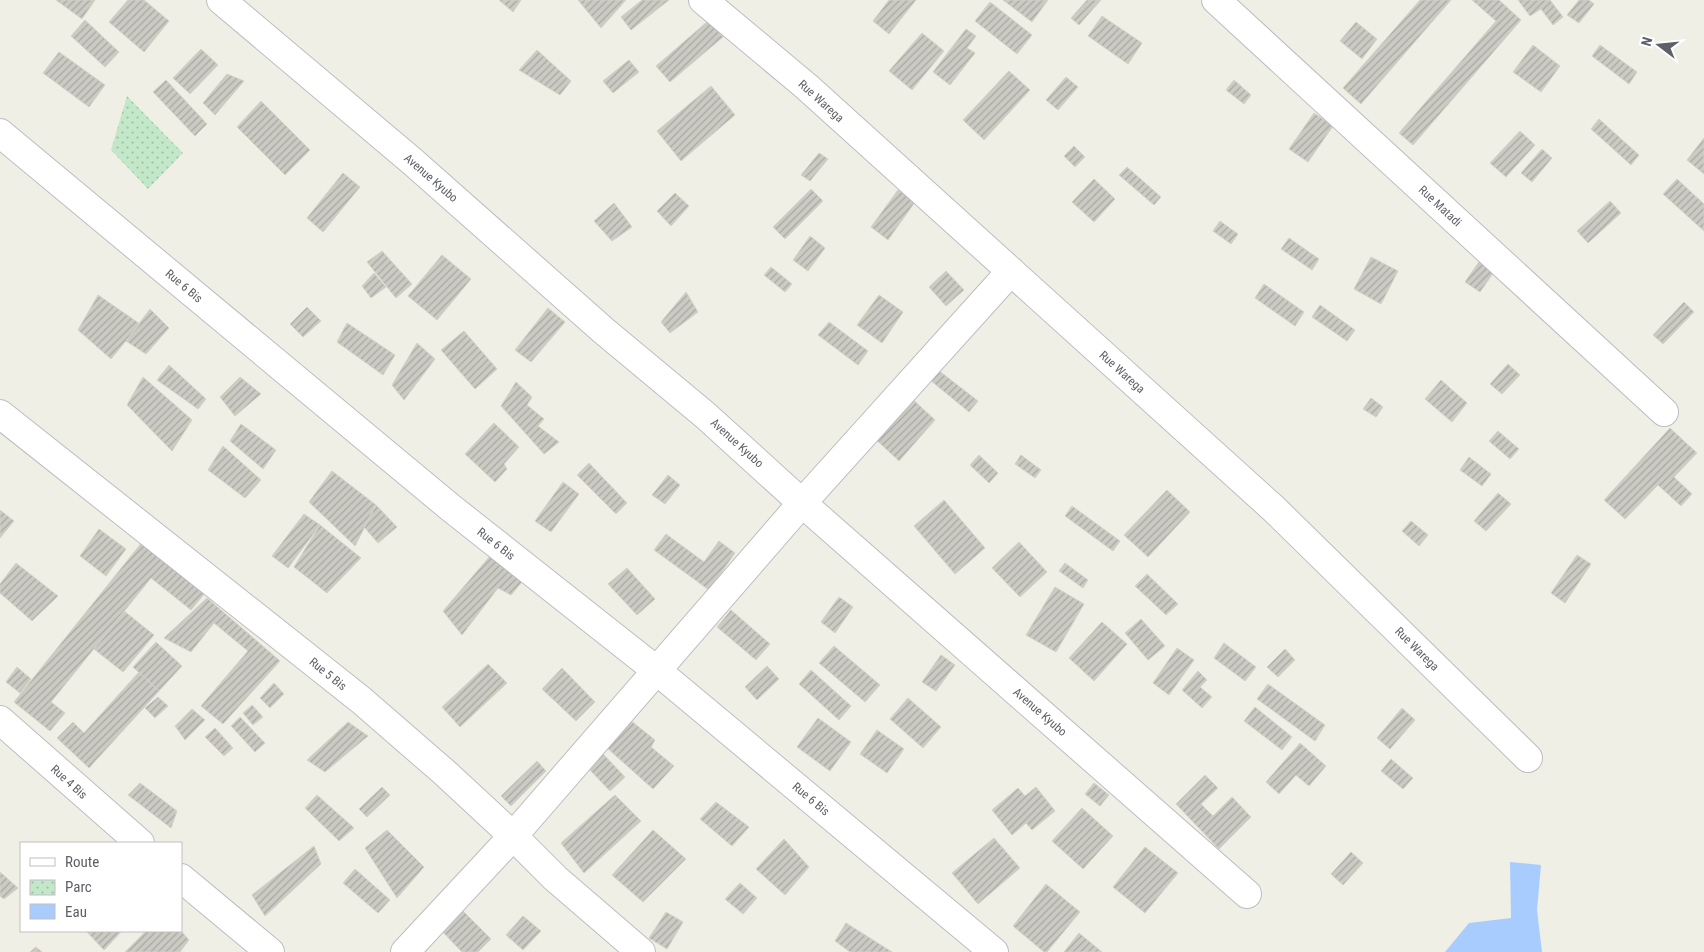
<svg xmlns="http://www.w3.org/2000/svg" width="1704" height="952" viewBox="0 0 1704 952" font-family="'Roboto Condensed',sans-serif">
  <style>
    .park { fill: url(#park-dots) }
    .water { fill: #a8ccfe }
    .building { fill: url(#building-hatch); stroke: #d5d2c5 }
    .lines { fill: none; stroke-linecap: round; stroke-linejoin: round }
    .minor-casing { stroke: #bbbdc2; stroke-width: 30 }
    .minor { stroke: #fff; stroke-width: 28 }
    .labels { text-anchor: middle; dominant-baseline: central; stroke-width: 5; stroke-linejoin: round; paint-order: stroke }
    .street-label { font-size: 12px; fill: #5e6067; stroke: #fff }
  </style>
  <defs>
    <pattern id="park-dots" width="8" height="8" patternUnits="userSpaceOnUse" patternTransform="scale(1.25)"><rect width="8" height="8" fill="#c3e7c9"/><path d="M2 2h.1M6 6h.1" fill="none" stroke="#a2bfa7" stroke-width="1.8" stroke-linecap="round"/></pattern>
    <pattern id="building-hatch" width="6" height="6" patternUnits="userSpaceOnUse" patternTransform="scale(1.25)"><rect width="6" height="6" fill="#cbcac3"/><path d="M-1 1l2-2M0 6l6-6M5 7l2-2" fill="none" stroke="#a8a7a2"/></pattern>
  </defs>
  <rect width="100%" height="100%" fill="#f0efe6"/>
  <path class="park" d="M 127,96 L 183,153 L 148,189 L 111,150 Z"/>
  <path class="water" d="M 1510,862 L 1541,865 L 1537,910 L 1542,952 L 1445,952 L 1469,923 L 1511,918 Z"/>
  <path class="building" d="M 56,0 L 95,0 L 82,19 Z
    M 128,0 L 144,0 L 169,21 L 144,52 L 109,22 Z
    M 499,0 L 521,0 L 513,12 Z
    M 578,0 L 626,0 L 601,28 Z
    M 642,0 L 669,0 L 631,30 L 621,17 Z
    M 889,0 L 916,0 L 889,34 L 873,21 Z
    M 1003,0 L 1048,0 L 1032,22 Z
    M 1087,0 L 1101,0 L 1079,25 L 1071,18 Z
    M 1420,0 L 1451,0 L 1361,104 L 1343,88 Z
    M 1472,0 L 1499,0 L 1521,20 L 1413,145 L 1399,133 L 1496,21 Z
    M 1518,0 L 1550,0 L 1563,17 L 1553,25 L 1541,9 L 1530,16 Z
    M 1579,0 L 1589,0 L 1594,4 L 1579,23 L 1567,15 Z
    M 990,2 L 1032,35 L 1017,54 L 975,21 Z
    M 1102,16 L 1142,43 L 1128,64 L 1088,36 Z
    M 85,20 L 119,52 L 105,67 L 71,36 Z
    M 708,21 L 723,37 L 670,82 L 656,66 Z
    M 1356,22 L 1377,39 L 1362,59 L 1340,41 Z
    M 966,29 L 976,36 L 967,48 L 975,53 L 950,85 L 933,72 Z
    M 922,33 L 944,51 L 912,90 L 889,71 Z
    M 1533,45 L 1560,66 L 1541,92 L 1513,72 Z
    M 1600,45 L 1637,72 L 1629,84 L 1592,56 Z
    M 201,49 L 218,65 L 190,94 L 173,78 Z
    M 537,50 L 571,81 L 560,95 L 519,70 Z
    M 59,52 L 105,85 L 89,107 L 43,73 Z
    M 629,60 L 639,72 L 613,93 L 603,81 Z
    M 1009,71 L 1030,90 L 984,140 L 963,120 Z
    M 227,74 L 244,81 L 215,115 L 203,103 Z
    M 1066,77 L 1078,87 L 1058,110 L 1046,100 Z
    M 166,80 L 207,124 L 195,136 L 153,92 Z
    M 1234,80 L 1251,95 L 1244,104 L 1226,90 Z
    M 711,86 L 735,115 L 681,161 L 657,131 Z
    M 261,101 L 310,150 L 285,175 L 237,127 Z
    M 1314,113 L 1333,126 L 1308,162 L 1289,149 Z
    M 1599,119 L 1639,155 L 1631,165 L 1591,129 Z
    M 1520,131 L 1535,145 L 1506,177 L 1490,163 Z
    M 1704,138 L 1704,174 L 1687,160 Z
    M 1074,146 L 1085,157 L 1075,167 L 1064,156 Z
    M 1542,149 L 1552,158 L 1532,182 L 1521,173 Z
    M 819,153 L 828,159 L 810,181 L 801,175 Z
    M 1127,167 L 1161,197 L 1154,205 L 1119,175 Z
    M 343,173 L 360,187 L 323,232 L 307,218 Z
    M 1094,179 L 1115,199 L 1094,222 L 1072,202 Z
    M 1677,179 L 1704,204 L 1704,231 L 1663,194 Z
    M 811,189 L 823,201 L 785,239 L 773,227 Z
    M 898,190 L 915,202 L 888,240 L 871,227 Z
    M 675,193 L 689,206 L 671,226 L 657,211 Z
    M 1610,201 L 1621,213 L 1588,243 L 1577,231 Z
    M 614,203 L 632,227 L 612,241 L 594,221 Z
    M 1220,221 L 1238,234 L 1231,244 L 1213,231 Z
    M 810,236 L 825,248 L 808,271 L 793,260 Z
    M 1289,238 L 1319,259 L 1312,270 L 1281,249 Z
    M 382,251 L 412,284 L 396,298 L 367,262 Z
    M 442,255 L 471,279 L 437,320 L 408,296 Z
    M 1371,257 L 1398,271 L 1381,304 L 1354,289 Z
    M 1481,259 L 1496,269 L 1480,292 L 1465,282 Z
    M 771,267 L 792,284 L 785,292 L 764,275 Z
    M 946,271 L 964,290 L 946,306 L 929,287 Z
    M 374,273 L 386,287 L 371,298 L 362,286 Z
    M 1264,284 L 1304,312 L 1295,326 L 1255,298 Z
    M 686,292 L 698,312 L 670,333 L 661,322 Z
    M 98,295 L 140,324 L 111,359 L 78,330 Z
    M 879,295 L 903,312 L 882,343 L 857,325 Z
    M 1684,302 L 1694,312 L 1663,344 L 1653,335 Z
    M 1320,305 L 1355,330 L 1347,341 L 1312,317 Z
    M 307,307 L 321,321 L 303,337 L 290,324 Z
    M 548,308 L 565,322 L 531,362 L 515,350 Z
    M 150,309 L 169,328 L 146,354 L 126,341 Z
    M 829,322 L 868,351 L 858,365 L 818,335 Z
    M 347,323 L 395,355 L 383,375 L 337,342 Z
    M 464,331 L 497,369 L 475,389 L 441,350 Z
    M 417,343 L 435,359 L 404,400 L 392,385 Z
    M 1508,364 L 1520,375 L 1502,394 L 1490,384 Z
    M 169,365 L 206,399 L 198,409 L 157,380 Z
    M 938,370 L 978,401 L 969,412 L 930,380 Z
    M 143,377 L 192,420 L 172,451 L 127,405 Z
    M 240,377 L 261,394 L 235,416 L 220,397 Z
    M 1441,380 L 1467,403 L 1452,422 L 1425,399 Z
    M 516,382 L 532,397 L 527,405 L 544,419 L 538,426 L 559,442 L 544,454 L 501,406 Z
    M 908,395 L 935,420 L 899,461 L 871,435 Z
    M 1371,398 L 1383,407 L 1376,417 L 1363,409 Z
    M 494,423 L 519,447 L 504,464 L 507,469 L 495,482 L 465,454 Z
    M 241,424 L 276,450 L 263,469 L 230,441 Z
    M 1670,428 L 1697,453 L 1674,477 L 1692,494 L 1681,506 L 1658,485 L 1625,519 L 1604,500 Z
    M 1498,431 L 1519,449 L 1510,459 L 1489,441 Z
    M 223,446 L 261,480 L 245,498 L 208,470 Z
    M 979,455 L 998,473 L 989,483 L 970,465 Z
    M 1021,455 L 1041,470 L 1035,478 L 1015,464 Z
    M 1469,457 L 1491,474 L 1482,486 L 1460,470 Z
    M 589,463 L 627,503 L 616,514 L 577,475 Z
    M 332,471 L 376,505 L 355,546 L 309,502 Z
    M 668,475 L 680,485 L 665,504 L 652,495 Z
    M 563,482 L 579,494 L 551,532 L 535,521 Z
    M 1167,490 L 1190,512 L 1148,557 L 1124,535 Z
    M 1498,493 L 1511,504 L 1486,531 L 1474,521 Z
    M 944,500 L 985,548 L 955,574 L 914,526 Z
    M 376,505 L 397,527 L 378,543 L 364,527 Z
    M 1072,506 L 1120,541 L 1113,551 L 1065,516 Z
    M 0,510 L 14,521 L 0,538 Z
    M 304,514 L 320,525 L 288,568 L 272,556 Z
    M 1411,521 L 1428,535 L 1419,546 L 1402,531 Z
    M 320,525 L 361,558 L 327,593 L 294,567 Z
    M 99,529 L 126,549 L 106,576 L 80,556 Z
    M 666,534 L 704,562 L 719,541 L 735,553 L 709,590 L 654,550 Z
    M 147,536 L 210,587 L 191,610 L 151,578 L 51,702 L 65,713 L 50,731 L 14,702 Z
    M 1019,542 L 1047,572 L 1020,597 L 992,568 Z
    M 1577,555 L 1591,564 L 1565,603 L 1551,593 Z
    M 490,556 L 522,582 L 511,595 L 498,588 L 462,635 L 443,611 Z
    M 16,563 L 58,596 L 32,621 L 0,593 L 0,584 Z
    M 1065,563 L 1088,580 L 1083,588 L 1059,571 Z
    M 627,568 L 655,599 L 637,615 L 608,584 Z
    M 1147,574 L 1178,604 L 1166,615 L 1135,586 Z
    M 1055,587 L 1084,604 L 1056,652 L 1026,635 Z
    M 839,597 L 853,607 L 835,633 L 821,622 Z
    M 207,598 L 280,661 L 223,724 L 201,706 L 248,651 L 214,623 L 191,652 L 164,638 Z
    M 731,610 L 770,644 L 756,660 L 717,627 Z
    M 124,611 L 154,635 L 123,672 L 94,649 Z
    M 1141,619 L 1165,646 L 1148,660 L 1125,633 Z
    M 1102,622 L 1127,644 L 1094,681 L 1069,658 Z
    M 156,642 L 182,666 L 159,691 L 133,667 Z
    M 1224,643 L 1256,667 L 1245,681 L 1214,658 Z
    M 834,646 L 880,685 L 865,702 L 819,663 Z
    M 1177,648 L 1194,660 L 1169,695 L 1153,683 Z
    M 1285,649 L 1295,660 L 1278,677 L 1267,667 Z
    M 941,655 L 955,665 L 936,691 L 922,682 Z
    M 488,664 L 507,683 L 460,727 L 442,707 Z
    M 767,666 L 779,679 L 757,700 L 745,687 Z
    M 17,667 L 31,679 L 20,693 L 6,682 Z
    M 562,668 L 595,702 L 576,721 L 542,689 Z
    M 811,670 L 851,706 L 839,720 L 799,684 Z
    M 1198,671 L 1207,680 L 1200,687 L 1212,697 L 1202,708 L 1182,690 Z
    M 139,672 L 159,691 L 89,768 L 57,738 L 73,722 L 84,733 Z
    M 274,683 L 284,694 L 270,708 L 260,698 Z
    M 1268,684 L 1325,725 L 1315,741 L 1257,699 Z
    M 158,697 L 168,706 L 155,718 L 145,708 Z
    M 908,698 L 941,727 L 923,748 L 890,719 Z
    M 252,705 L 263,717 L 253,725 L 243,713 Z
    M 1255,707 L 1292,737 L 1282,750 L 1244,721 Z
    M 1402,708 L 1415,720 L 1390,749 L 1377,738 Z
    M 192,709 L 205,720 L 185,740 L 175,726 Z
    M 240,717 L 265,743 L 255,752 L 231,726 Z
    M 818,718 L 851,742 L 830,771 L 797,747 Z
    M 630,720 L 655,740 L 651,747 L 674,766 L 653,789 L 606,747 Z
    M 348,722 L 368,736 L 325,772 L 307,760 Z
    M 215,728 L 233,748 L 224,756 L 205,737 Z
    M 877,730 L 904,749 L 887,773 L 860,754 Z
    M 1300,743 L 1326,766 L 1309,786 L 1296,775 L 1279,794 L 1266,782 Z
    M 603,754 L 625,777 L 610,791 L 588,768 Z
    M 1391,759 L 1413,778 L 1403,789 L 1381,771 Z
    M 537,761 L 546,771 L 511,806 L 501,796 Z
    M 1205,775 L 1218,788 L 1201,804 L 1213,816 L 1232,797 L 1251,817 L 1219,849 L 1176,804 Z
    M 140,783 L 177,811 L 171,828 L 128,795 Z
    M 1094,783 L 1109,795 L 1100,806 L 1085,794 Z
    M 382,787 L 390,795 L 367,817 L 359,809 Z
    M 1036,787 L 1055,811 L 1032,830 L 1026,823 L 1012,835 L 992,810 L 1018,788 L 1025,796 Z
    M 317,795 L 354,828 L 339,841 L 305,808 Z
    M 615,795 L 641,821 L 584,873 L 561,843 Z
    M 716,802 L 749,827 L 732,846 L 700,819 Z
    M 1082,808 L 1113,836 L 1083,869 L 1052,841 Z
    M 387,830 L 424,867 L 397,898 L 365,848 Z
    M 653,830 L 686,859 L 643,902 L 612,875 Z
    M 994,838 L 1020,868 L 978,904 L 952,873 Z
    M 784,839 L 809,867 L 785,895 L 756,869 Z
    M 314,846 L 321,864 L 265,916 L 252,895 Z
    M 1145,847 L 1178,873 L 1145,913 L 1113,887 Z
    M 1351,852 L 1363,863 L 1343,885 L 1331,874 Z
    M 355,869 L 390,900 L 378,913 L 343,883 Z
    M 0,872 L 18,888 L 4,899 L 0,896 Z
    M 740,883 L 757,898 L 743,914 L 725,899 Z
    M 1046,884 L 1080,912 L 1047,952 L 1044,952 L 1013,926 Z
    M 459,907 L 491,939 L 478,952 L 462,952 L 438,927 Z
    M 666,912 L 683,922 L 667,949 L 649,938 Z
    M 523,916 L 541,931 L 523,950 L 506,935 Z
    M 846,923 L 892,952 L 850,952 L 835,941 Z
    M 86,931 L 122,931 L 104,950 Z
    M 146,931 L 181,931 L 189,940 L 180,952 L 125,952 Z
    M 1079,933 L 1102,952 L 1064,952 Z
    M 36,947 L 42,952 L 30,952 Z"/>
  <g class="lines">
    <g class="minor-casing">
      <path id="minor" d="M 221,0 L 413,162 L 604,331 L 705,415 L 802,503 L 1247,894
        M 703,0 L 807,87 L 1274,509 L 1528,758
        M 1216,0 L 1664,412
        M 0,133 L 451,508 L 656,670 L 994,952
        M 0,414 L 361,700 L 444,772 L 513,836 L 555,878 L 641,952
        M 0,720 L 140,843
        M 181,878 L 270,952
        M 405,952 L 513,836 L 802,503 L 1011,271"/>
    </g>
    <use href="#minor" class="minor"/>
  </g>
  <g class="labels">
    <g class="street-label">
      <text transform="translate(821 101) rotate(42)">Rue Warega</text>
      <text transform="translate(431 178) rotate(41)">Avenue Kyubo</text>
      <text transform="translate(1440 206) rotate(43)">Rue Matadi</text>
      <text transform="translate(184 286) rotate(40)">Rue 6 Bis</text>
      <text transform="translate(1122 372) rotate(42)">Rue Warega</text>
      <text transform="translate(737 443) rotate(42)">Avenue Kyubo</text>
      <text transform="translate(496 544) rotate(38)">Rue 6 Bis</text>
      <text transform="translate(1417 649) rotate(45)">Rue Warega</text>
      <text transform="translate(328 674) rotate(39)">Rue 5 Bis</text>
      <text transform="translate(1040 712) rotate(41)">Avenue Kyubo</text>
      <text transform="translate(69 782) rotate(42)">Rue 4 Bis</text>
      <text transform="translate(811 799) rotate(40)">Rue 6 Bis</text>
    </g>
  </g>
  <rect x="20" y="842" width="162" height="90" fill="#ffffff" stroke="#bfbfc2"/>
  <rect x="30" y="858" width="25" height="8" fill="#ffffff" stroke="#bfbfc2"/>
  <text x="65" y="867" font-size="15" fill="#5e6067">Route</text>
  <rect x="30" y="880" width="25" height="15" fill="url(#park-dots)" stroke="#bfbfc2"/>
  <text x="65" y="892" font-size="15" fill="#5e6067">Parc</text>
  <rect x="30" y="904" width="25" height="15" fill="#a8ccfe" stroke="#bfbfc2"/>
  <text x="65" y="917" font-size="15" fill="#5e6067">Eau</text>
  <g transform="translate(1659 45) rotate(286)" stroke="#ffffff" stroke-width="4" paint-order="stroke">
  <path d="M0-4L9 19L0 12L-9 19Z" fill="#5e6067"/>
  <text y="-8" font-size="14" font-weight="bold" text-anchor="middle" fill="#5e6067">N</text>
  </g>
</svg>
